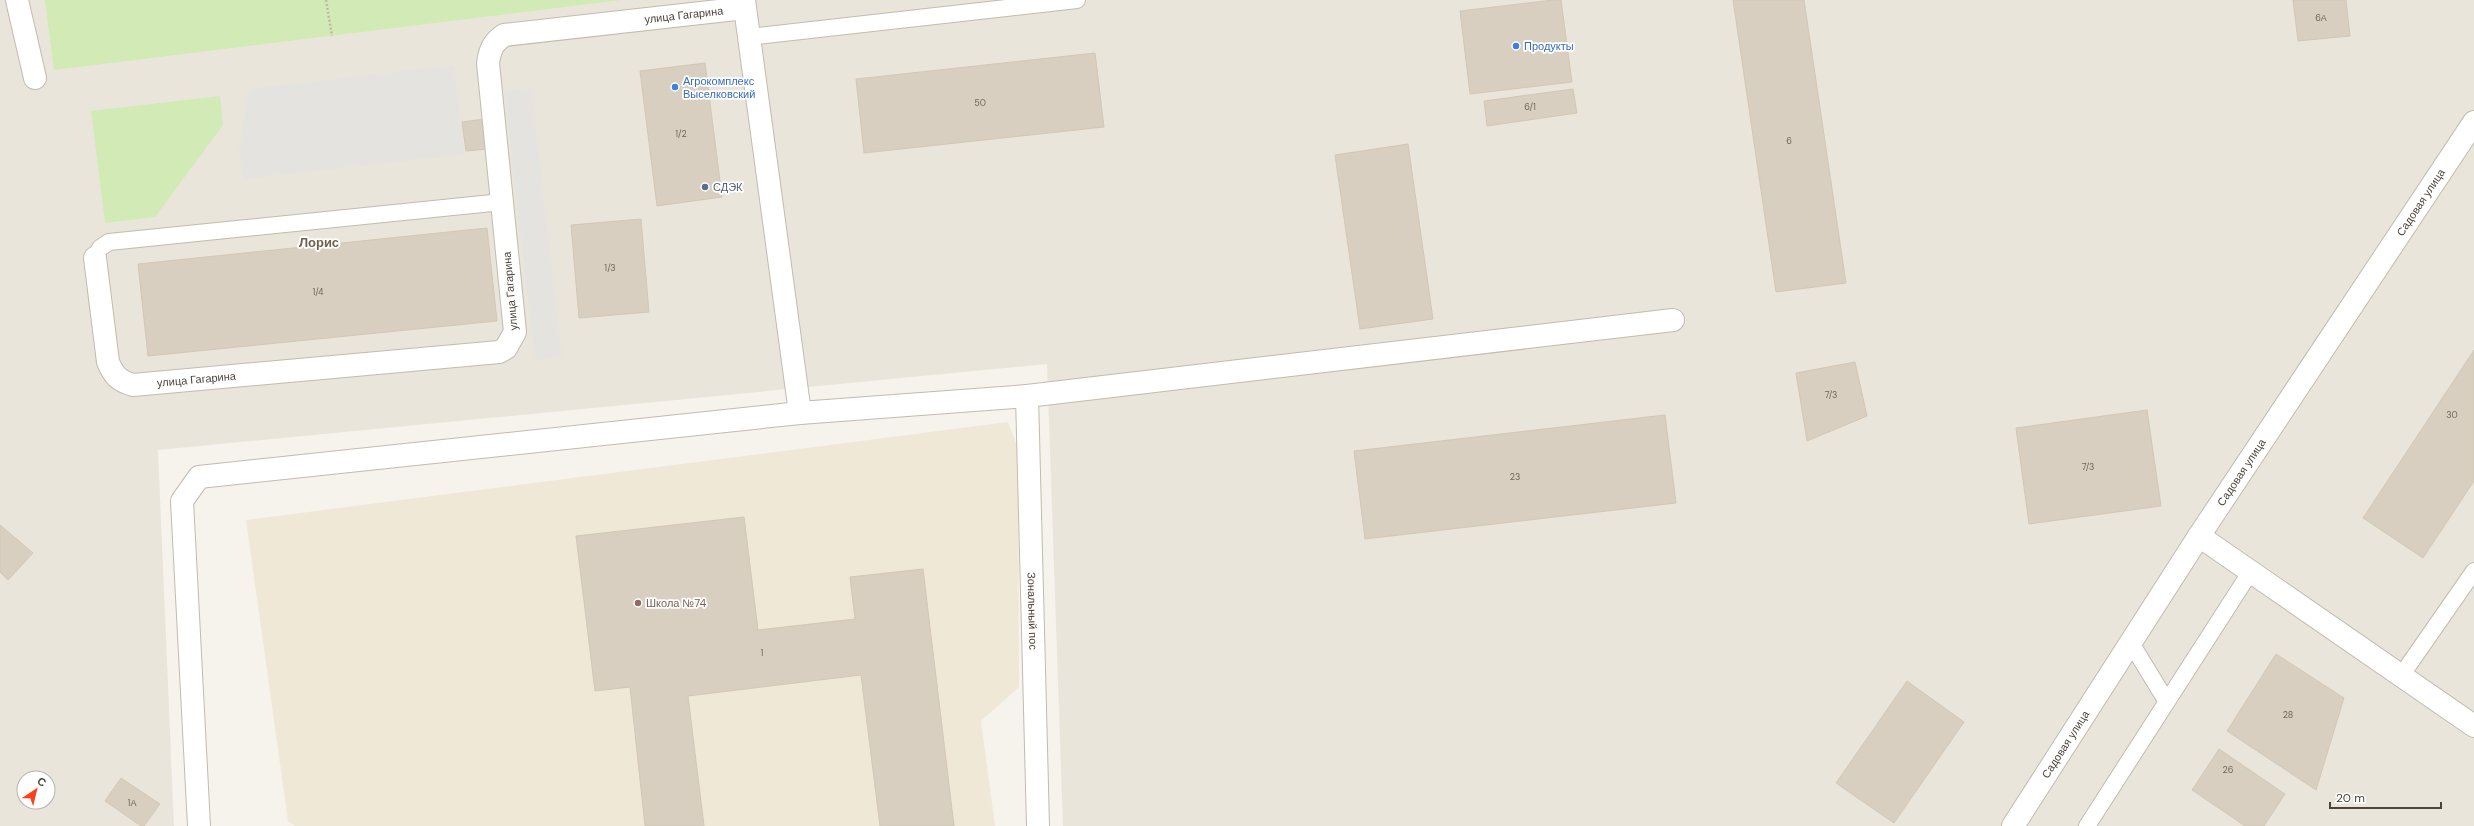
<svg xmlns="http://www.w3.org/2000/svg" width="2474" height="826" viewBox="0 0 2474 826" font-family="'DM Sans',sans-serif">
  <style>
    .residential { fill: #eae5da; fill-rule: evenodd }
    .education { fill: #efe8d6 }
    .green { fill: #d2eab5 }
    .parking { fill: #e5e3e0 }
    .building { fill: #d8cfc1; stroke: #d3c7b4 }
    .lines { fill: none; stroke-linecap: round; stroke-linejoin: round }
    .service-casing { stroke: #c2bbae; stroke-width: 18 }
    .minor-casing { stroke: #c2bbae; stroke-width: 24 }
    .path { stroke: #c4b79f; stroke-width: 2.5; stroke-dasharray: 2 2; stroke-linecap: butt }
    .service { stroke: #fff; stroke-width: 16 }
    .minor { stroke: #fff; stroke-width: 22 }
    .shop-dot { fill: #3f7fe0; stroke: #fff; stroke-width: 1.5 }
    .service-dot { fill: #5c6f8a; stroke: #fff; stroke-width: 1.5 }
    .education-dot { fill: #8d6e63; stroke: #fff; stroke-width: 1.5 }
    .labels { text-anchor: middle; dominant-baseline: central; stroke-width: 3.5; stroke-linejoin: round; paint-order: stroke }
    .number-label { font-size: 9px; fill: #6e675b }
    .street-label { font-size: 11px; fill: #4b4439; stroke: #fff }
    .shop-label { font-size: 11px; fill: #366cbe; stroke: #fff; text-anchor: start }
    .service-label { font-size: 11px; fill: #4e5e75; stroke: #fff; text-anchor: start }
    .education-label { font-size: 11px; fill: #785e54; stroke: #fff; text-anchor: start }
    .quarter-label { font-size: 13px; font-weight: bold; fill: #6e6250; stroke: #fff }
  </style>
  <rect width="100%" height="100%" fill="#f6f3ec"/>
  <path class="residential" d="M 0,0 L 2474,0 L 2474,826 L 1063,826 L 1047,364 L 158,450 L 174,826 L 0,826 ZM 24,778 L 48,778 L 48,802 L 24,802 Z"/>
  <path class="education" d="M 1008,422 L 1018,448 L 1019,687 L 981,721 L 995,826 L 295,826 L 288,821 L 246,520 Z"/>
  <path class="green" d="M 45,0 L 621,0 L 54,70 Z
    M 220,96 L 223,125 L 155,217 L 105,223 L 91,111 Z"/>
  <path class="parking" d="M 454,65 L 465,154 L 243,179 L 239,151 L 249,89 Z
    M 531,88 L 562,357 L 535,360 L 504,91 Z"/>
  <path class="building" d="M 1553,0 L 1561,0 L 1572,82 L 1470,94 L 1460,11 Z
    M 1733,0 L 1804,0 L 1846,283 L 1776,292 Z
    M 2293,0 L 2346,0 L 2350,36 L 2298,41 Z
    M 1095,53 L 1104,127 L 864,153 L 856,79 Z
    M 705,63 L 722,197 L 657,206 L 640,71 Z
    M 1573,89 L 1577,113 L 1487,126 L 1484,101 Z
    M 484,119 L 487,149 L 466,151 L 462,122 Z
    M 1408,144 L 1433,319 L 1360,329 L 1335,155 Z
    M 641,219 L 649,312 L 579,318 L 571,225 Z
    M 487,228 L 497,321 L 148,356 L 138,264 Z
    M 2474,350 L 2474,481 L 2423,558 L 2363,518 Z
    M 1855,362 L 1867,416 L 1807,441 L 1796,373 Z
    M 2147,410 L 2161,506 L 2029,524 L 2016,428 Z
    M 1665,415 L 1676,503 L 1365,539 L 1354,451 Z
    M 744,517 L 758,630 L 855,619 L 850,577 L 923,569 L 954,826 L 880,826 L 861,675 L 688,696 L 704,826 L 645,826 L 630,687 L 595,691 L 576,536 Z
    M 0,525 L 33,553 L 8,580 L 0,572 Z
    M 2276,654 L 2344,698 L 2316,790 L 2227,731 Z
    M 1907,681 L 1964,722 L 1894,823 L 1836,783 Z
    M 2219,749 L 2285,794 L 2264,826 L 2245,826 L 2192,790 Z
    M 121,778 L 160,804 L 144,826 L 141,826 L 105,801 Z"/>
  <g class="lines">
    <g class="service-casing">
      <path id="service" d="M 749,37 L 1077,0
        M 95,258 L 100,248 L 109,242 L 502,202
        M 2131,643 L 2167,702
        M 2401,676 L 2474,571
        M 2087,826 L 2251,571"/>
    </g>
    <g class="minor-casing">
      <g id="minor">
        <path d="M 17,0 L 35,78"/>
        <path d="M 744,0 L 800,413"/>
        <path id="s1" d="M 95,258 L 108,362 C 114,376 119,381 133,385 L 499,352 L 506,348 L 515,332 L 488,63 C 490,49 493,43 504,35 L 745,8"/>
        <path id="s2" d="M 1027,396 L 1038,826"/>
        <path d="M 2199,536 L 2474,726"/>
        <path d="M 199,826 L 182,501 L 199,477 L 800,413 L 1027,396 L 1673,320"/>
        <path id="s3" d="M 2013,826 L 2199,536 L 2474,122"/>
      </g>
    </g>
    <path class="path" d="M 326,0 L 332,36"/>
    <use href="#service" class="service"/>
    <use href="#minor" class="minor"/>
  </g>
  <g class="shop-dot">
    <circle cx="1516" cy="46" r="4"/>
    <circle cx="675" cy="87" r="4"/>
  </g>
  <circle class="service-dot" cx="705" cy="187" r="4"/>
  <circle class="education-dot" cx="638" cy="603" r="4"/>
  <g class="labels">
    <g class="number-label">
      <text x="2321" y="18">6А</text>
      <text x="980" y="103">50</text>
      <text x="1530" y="107">6/1</text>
      <text x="681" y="134">1/2</text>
      <text x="1789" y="141">6</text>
      <text x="610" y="268">1/3</text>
      <text x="318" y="292">1/4</text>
      <text x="1831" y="395">7/3</text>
      <text x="2452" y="415">30</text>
      <text x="2088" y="467">7/3</text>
      <text x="1515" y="477">23</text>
      <text x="762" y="653">1</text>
      <text x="2288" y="715">28</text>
      <text x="2228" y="770">26</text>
      <text x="132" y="803">1А</text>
    </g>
    <g class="street-label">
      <text stroke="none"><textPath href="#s1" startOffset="1019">улица Гагарина</textPath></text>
      <text stroke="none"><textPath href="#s3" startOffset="745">Садовая улица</textPath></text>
      <text transform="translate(510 291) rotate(-95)">улица Гагарина</text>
      <text stroke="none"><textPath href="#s1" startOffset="204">улица Гагарина</textPath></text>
      <text stroke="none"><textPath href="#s3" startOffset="421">Садовая улица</textPath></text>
      <text stroke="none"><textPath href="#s2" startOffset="215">Зональный пос</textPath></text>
      <text stroke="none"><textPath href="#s3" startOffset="97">Садовая улица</textPath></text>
    </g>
    <g class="shop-label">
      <text x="1524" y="46">Продукты</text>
      <text x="683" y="81">Агрокомплекс<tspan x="683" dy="13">Выселковский</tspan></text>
    </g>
    <g class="service-label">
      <text x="713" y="187">СДЭК</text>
    </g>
    <g class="education-label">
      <text x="646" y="603">Школа №74</text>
    </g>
    <g class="quarter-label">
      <text x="319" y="242">Лорис</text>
    </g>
  </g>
  <g transform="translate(36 790) rotate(35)"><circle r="19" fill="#ffffff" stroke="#b7b4b0"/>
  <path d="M0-3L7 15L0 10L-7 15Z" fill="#fc3f1d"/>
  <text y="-6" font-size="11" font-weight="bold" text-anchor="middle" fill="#4b4439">С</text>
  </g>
  <path d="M2330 802v6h111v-6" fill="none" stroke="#4b4439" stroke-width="2"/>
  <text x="2336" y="802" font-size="12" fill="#4b4439" stroke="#ffffff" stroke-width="3" paint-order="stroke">20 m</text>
</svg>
